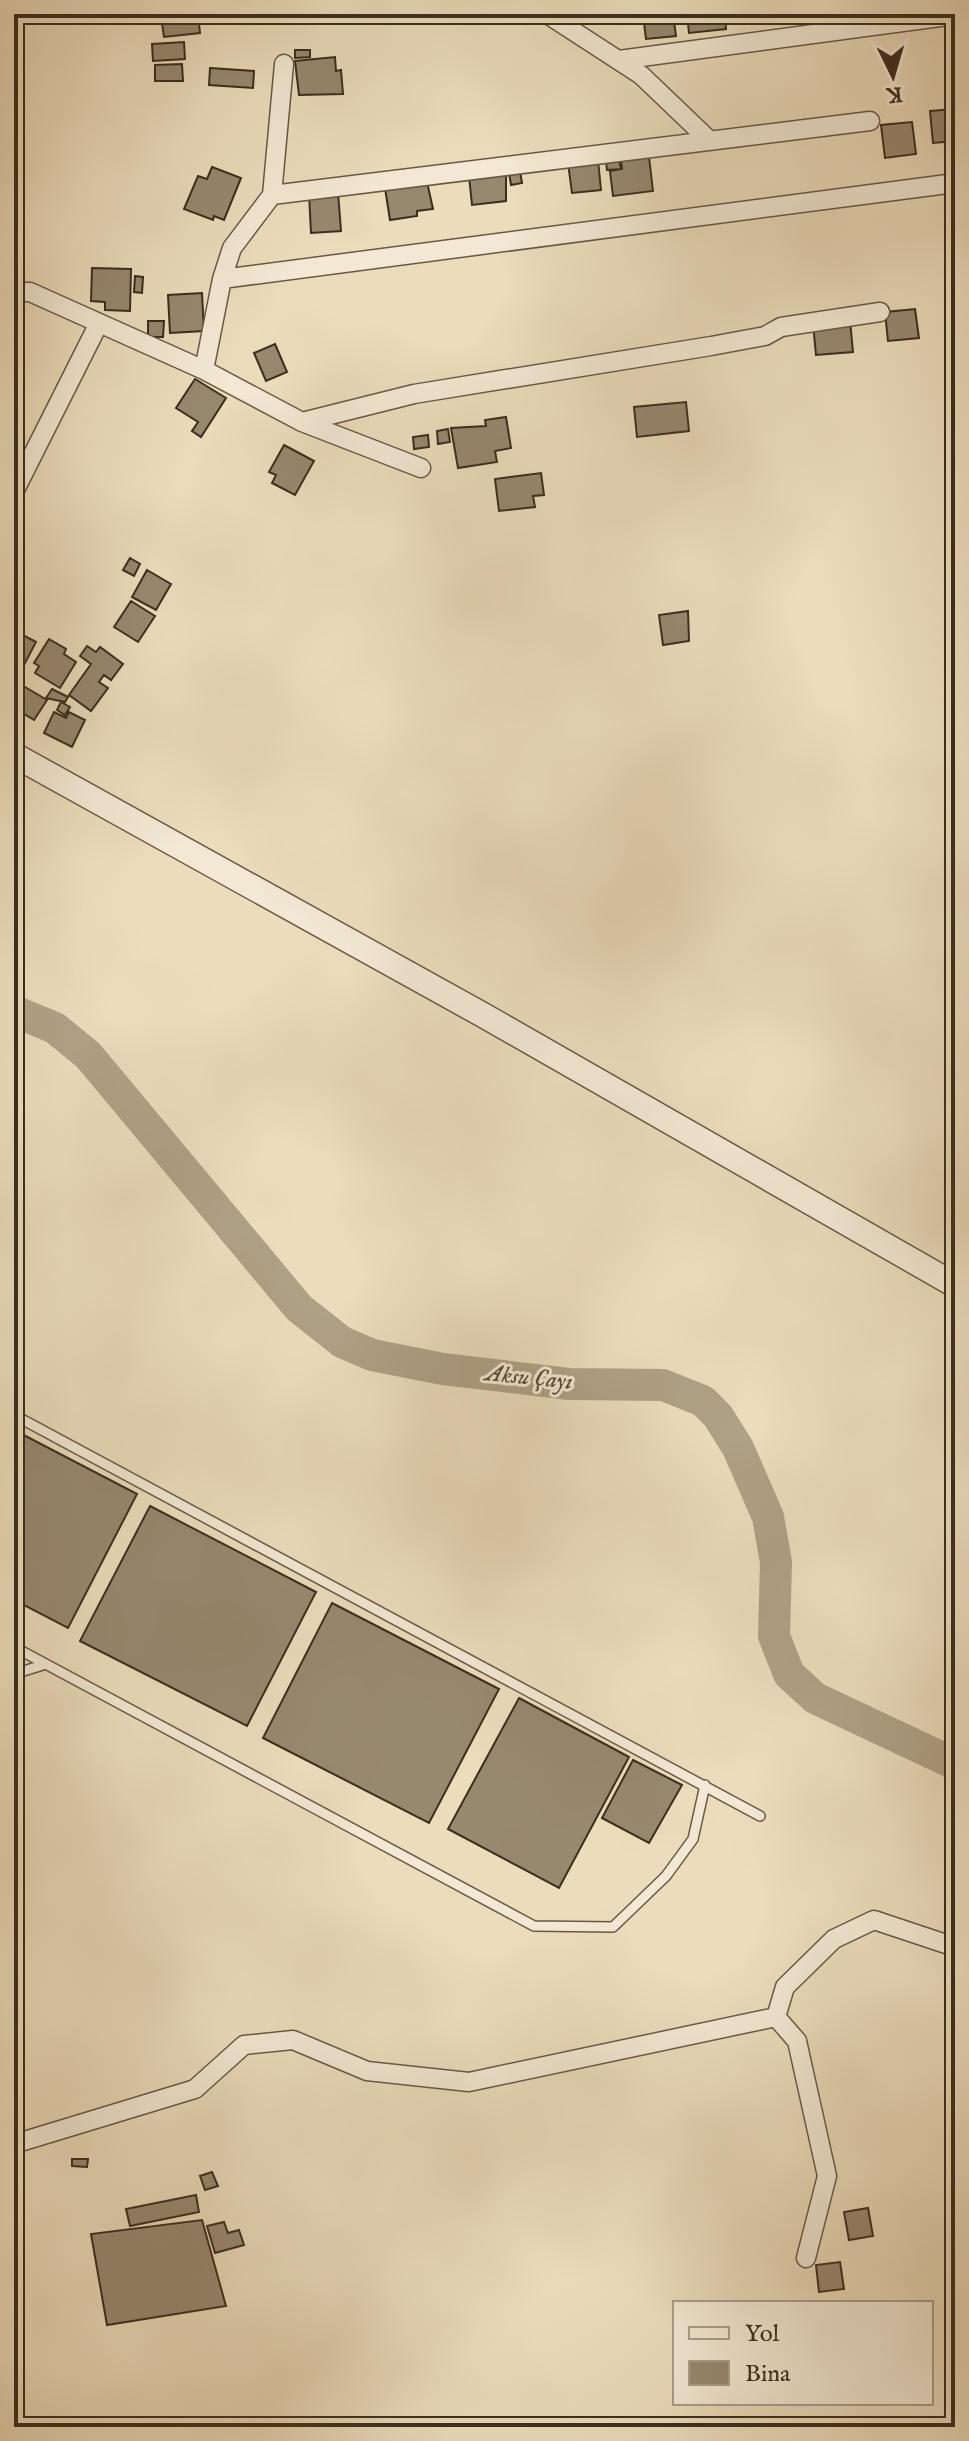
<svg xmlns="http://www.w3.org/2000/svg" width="969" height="2441" viewBox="0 0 969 2441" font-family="'IM FELL English',serif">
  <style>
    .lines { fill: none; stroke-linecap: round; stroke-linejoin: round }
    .river { stroke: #afa186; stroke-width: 32 }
    .building { fill: #978870; stroke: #3b2e1d; stroke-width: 2 }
    .service-casing { stroke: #675a45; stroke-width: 12 }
    .minor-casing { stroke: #675a45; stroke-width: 21 }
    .tertiary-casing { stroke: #675a45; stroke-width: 27 }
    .service { stroke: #f2e8d3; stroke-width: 9 }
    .minor { stroke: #f2e8d3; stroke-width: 18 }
    .tertiary { stroke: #f2e8d3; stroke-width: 24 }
    .labels { text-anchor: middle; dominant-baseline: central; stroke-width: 6; stroke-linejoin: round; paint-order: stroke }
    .water-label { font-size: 24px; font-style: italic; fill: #584b37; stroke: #f2e8d3 }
  </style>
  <rect width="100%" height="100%" fill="#ebdcbc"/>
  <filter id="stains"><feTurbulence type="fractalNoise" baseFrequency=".0025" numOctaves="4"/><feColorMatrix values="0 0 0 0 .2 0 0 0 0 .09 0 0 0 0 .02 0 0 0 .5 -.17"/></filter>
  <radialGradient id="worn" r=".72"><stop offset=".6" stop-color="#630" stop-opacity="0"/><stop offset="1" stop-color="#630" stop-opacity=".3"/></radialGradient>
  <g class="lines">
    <path class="river" d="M 14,1011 L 55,1028 L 88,1055 L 299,1308 L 342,1342 L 372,1355 L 443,1369 L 569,1384 L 663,1385 L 703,1401 L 718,1416 L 738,1448 L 768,1517 L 776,1562 L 774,1636 L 789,1674 L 815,1698 L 955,1764"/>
  </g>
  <path class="building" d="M 198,14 L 200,33 L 164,37 L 161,17 Z
    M 595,14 L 633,14 L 634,16 L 596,21 Z
    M 673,14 L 676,36 L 646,39 L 643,15 Z
    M 687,14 L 725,14 L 726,29 L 689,33 Z
    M 789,14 L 820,14 L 820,17 L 790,21 Z
    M 856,14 L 877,14 L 877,17 L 857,18 Z
    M 184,42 L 185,59 L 153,61 L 152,44 Z
    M 295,50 L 310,50 L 310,57 L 295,58 Z
    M 335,57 L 336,71 L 341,70 L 343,94 L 299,95 L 295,61 Z
    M 182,64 L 183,81 L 155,81 L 155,65 Z
    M 210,68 L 254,71 L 253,88 L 209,85 Z
    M 955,109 L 955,141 L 933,143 L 930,111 Z
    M 912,122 L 916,154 L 885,158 L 881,125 Z
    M 649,157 L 653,191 L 613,196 L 610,171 L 622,169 L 621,160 Z
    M 619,159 L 621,169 L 607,170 L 606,161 Z
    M 598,160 L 601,190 L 572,193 L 568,163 Z
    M 212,167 L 241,178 L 224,220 L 214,216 L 213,220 L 184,209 L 198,176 L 207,179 Z
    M 506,171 L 506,201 L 472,205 L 469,176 Z
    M 520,171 L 522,183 L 511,185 L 509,173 Z
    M 427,182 L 433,209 L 417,211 L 417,216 L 390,220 L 385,188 Z
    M 338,192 L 341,231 L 311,233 L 309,194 Z
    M 14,242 L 18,272 L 14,273 Z
    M 92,268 L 131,269 L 130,311 L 105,310 L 105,302 L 91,301 Z
    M 135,276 L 143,277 L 142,293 L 134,292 Z
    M 202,293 L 204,331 L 170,333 L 168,295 Z
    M 915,309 L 919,338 L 888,341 L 885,312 Z
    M 850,320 L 853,352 L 816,355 L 813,324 Z
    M 148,321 L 164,321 L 163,337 L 148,337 Z
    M 275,344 L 287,372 L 266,381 L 254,353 Z
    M 195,379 L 226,398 L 201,437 L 192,431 L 198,422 L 176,408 Z
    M 686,402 L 689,431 L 637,437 L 634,407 Z
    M 506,417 L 511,448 L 495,451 L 497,462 L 458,468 L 451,428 L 486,426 L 485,420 Z
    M 448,429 L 450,442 L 438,444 L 437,431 Z
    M 428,435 L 429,447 L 414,449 L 413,437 Z
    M 284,445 L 314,461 L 295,495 L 272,483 L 276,475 L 269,472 Z
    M 541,473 L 544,495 L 533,496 L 535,507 L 499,511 L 495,479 Z
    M 130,558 L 140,564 L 134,576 L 123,570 Z
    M 147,570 L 171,584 L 156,610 L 132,597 Z
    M 131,601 L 155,616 L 138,642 L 114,627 Z
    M 688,611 L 689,641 L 663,645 L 659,615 Z
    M 21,634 L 36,642 L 24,665 L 14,660 L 14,640 L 17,642 Z
    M 49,639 L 66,649 L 64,654 L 76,662 L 60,688 L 35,673 L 39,666 L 34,663 Z
    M 87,646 L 96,652 L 100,647 L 123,664 L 111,680 L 104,675 L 99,682 L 108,688 L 91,711 L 69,695 L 91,664 L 80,656 Z
    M 20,684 L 47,700 L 34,720 L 14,708 L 14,693 Z
    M 52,689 L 68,697 L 65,702 L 46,698 Z
    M 61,702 L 70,707 L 65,715 L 57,710 Z
    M 54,712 L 66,718 L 69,712 L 85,720 L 72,747 L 44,733 Z
    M 14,1430 L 137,1494 L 68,1628 L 14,1600 Z
    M 150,1506 L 316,1592 L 247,1726 L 80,1641 Z
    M 332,1603 L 499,1689 L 429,1823 L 263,1738 Z
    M 519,1698 L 629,1757 L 559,1888 L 448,1829 Z
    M 633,1760 L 682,1785 L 649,1843 L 602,1818 Z
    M 72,2159 L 88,2159 L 87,2167 L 72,2166 Z
    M 212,2172 L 218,2186 L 205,2190 L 200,2176 Z
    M 196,2195 L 199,2212 L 130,2226 L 126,2209 Z
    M 868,2208 L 873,2236 L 849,2240 L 844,2212 Z
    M 202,2220 L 226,2306 L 107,2325 L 91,2234 Z
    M 224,2222 L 228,2233 L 239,2230 L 244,2245 L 215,2253 L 207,2226 Z
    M 840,2262 L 844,2289 L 819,2292 L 816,2265 Z"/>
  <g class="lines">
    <g class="service-casing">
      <path id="service" d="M 14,1415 L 760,1816
        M 14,1647 L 534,1926 L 613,1927 L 666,1876 L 693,1839 L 705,1785
        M 14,1674 L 46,1664"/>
    </g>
    <g class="minor-casing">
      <path id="minor" d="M 547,14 L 641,75 L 710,141
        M 619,60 L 955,15
        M 272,195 L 870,121
        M 222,279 L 955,183
        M 14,292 L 30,292 L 204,370 L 302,422 L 421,468
        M 204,370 L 222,279 L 232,248 L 272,195 L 284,64
        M 302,422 L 414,394 L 711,346 L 765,336 L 781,327 L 880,312
        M 14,492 L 99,323
        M 776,2017 L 785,1987 L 834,1939 L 874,1920 L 955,1947
        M 14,2144 L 195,2089 L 244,2045 L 293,2040 L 367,2071 L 469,2082 L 776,2017 L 797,2041 L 827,2176 L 806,2258"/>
    </g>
    <g class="tertiary-casing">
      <path id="tertiary" d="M 14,755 L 483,1015 L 955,1285"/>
    </g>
    <use href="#service" class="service"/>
    <use href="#minor" class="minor"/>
    <use href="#tertiary" class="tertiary"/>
  </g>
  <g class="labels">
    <g class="water-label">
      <text transform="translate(529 1378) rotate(6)">Aksu Çayı</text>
    </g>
  </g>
  <rect width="969" height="2441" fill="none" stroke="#ebdcbc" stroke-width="48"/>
  <rect x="16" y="16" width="937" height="2409" fill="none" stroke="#3b2e1d" stroke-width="4"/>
  <rect x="24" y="24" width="921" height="2393" fill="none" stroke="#3b2e1d" stroke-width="2"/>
  <rect x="673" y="2301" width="260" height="104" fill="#f2e8d3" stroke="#a99e8a" stroke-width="2"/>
  <rect x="689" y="2327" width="40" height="12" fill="#f2e8d3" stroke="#a99e8a" stroke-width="2"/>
  <text x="745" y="2341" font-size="24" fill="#3b2e1d">Yol</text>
  <rect x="689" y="2361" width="40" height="24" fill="#978870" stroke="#a99e8a" stroke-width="2"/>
  <text x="745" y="2381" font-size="24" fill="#3b2e1d">Bina</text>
  <g transform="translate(893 76) rotate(175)" stroke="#f2e8d3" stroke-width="6" paint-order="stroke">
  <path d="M0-6L14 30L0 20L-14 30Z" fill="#3b2e1d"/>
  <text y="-12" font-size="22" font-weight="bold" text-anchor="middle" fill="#3b2e1d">K</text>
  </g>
  <rect width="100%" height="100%" filter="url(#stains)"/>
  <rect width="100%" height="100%" fill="url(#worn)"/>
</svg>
